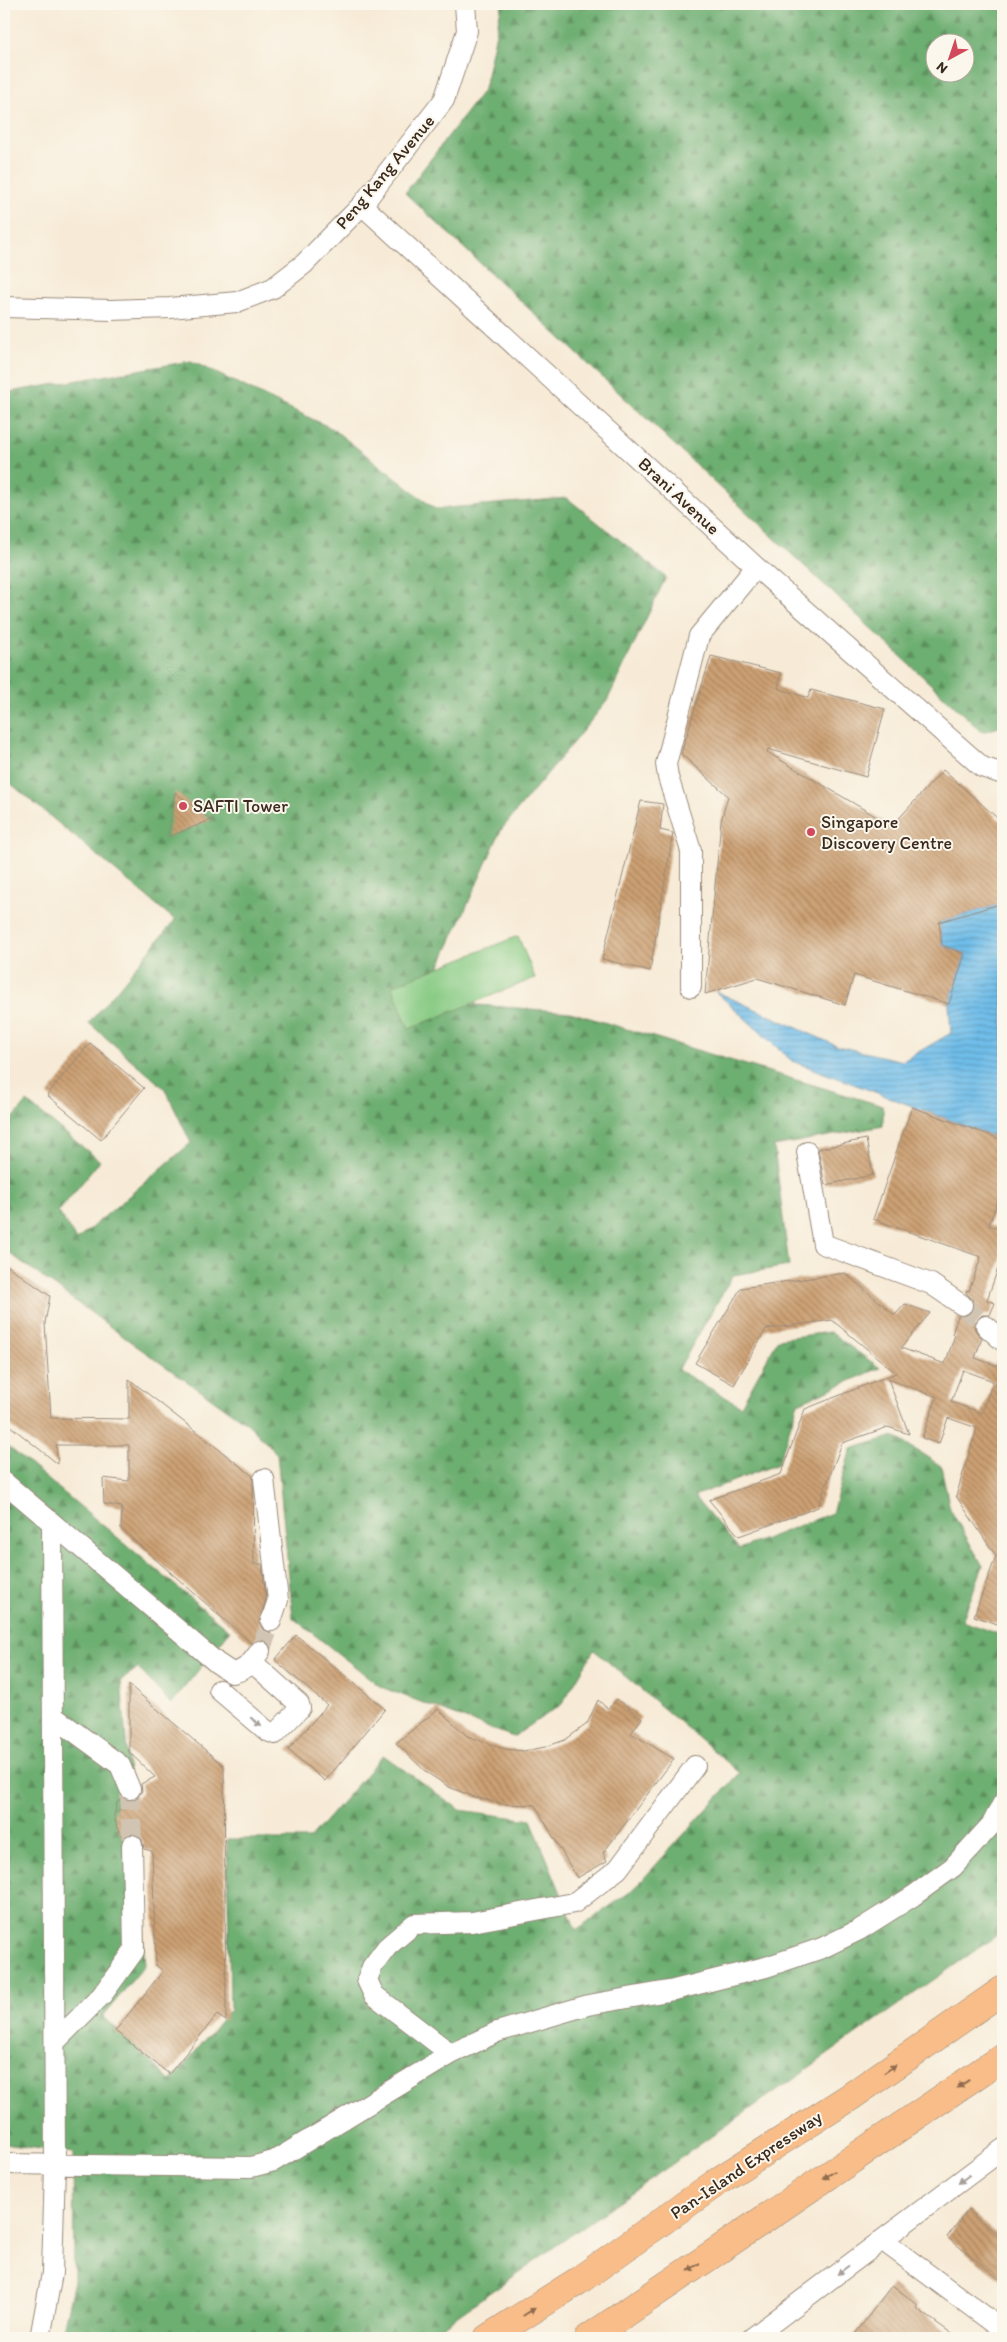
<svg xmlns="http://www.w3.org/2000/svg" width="1007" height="2342" viewBox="0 0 1007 2342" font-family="Itim,sans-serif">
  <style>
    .forest { fill: url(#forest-firs); stroke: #546c48; fill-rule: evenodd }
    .garden { fill: #87ca83; stroke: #617a50 }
    .water { fill: url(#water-rules); stroke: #557484 }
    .building { fill: url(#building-back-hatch); fill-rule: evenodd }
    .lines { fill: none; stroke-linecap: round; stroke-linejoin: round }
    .minor-tunnel { stroke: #d1c4b2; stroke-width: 20; stroke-dasharray: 20 10; stroke-linecap: butt }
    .minor-casing { stroke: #998a7a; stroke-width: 22 }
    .highway-casing { stroke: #998a7a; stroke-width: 29 }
    .minor { stroke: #fff; stroke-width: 20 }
    .highway { stroke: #f8bd89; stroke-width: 28 }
    .oneway { fill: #a79f9a }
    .oneway2 { fill: #906c4e }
    .poi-dot { fill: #d1495b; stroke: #fbf7ec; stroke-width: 2 }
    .labels { text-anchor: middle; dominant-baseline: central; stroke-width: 4; stroke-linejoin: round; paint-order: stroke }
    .street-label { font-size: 18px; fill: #3b2a1e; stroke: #fbf7ec }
    .poi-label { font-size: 18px; fill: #3b2a1e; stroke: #fbf7ec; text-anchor: start }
  </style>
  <defs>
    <pattern id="forest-firs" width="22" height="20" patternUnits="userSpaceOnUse" patternTransform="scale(1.25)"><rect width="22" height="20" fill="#6dae71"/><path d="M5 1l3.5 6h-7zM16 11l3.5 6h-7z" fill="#5b8e5c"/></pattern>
    <pattern id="water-rules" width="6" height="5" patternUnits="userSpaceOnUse" patternTransform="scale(1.25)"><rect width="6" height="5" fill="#6fbdea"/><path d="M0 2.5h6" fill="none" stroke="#5c9abd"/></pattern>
    <pattern id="building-back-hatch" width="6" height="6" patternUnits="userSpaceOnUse" patternTransform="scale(1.25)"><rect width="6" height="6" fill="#cca073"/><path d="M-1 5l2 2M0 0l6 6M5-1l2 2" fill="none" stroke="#a7835e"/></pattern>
  </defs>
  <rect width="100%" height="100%" fill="#fbf7ec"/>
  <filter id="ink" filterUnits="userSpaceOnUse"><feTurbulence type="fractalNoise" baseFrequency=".02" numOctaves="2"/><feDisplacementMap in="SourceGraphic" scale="10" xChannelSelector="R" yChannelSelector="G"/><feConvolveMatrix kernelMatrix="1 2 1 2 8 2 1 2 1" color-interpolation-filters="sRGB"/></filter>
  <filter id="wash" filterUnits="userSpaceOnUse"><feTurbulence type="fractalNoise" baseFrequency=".0096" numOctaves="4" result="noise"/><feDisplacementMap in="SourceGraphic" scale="20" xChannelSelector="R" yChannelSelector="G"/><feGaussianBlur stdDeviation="1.12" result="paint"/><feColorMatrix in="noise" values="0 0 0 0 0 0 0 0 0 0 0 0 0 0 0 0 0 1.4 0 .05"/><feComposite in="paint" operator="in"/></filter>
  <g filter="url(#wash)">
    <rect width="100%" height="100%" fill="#f7ebd7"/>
    <path class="forest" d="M 502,4 L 1003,4 L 1003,726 L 982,732 L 405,193 L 484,89 ZM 934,42 L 964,42 L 964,72 L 934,72 Z
      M 191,361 L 333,429 L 435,509 L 567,498 L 666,577 L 607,701 L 501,830 L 424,1001 L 570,1012 L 883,1106 L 883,1126 L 774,1146 L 789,1266 L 733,1275 L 678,1370 L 741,1406 L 778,1339 L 830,1332 L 880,1368 L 798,1403 L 778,1464 L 694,1496 L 739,1549 L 832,1513 L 851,1449 L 894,1436 L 941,1466 L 950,1509 L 983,1566 L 962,1621 L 1003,1636 L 1003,1931 L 425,2338 L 61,2338 L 74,2281 L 73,2153 L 4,2144 L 4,1443 L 230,1631 L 171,1704 L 138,1668 L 121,1680 L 145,1965 L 103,2016 L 171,2081 L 230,2010 L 227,1839 L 310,1839 L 383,1755 L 460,1810 L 531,1820 L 576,1930 L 633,1890 L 740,1773 L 594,1650 L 562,1704 L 513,1737 L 381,1687 L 293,1618 L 277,1454 L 248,1424 L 135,1345 L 4,1249 L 4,1129 L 27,1102 L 100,1161 L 58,1212 L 77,1240 L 191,1143 L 165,1089 L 89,1023 L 175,920 L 4,778 L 4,393 Z"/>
    <path class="garden" d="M 518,936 L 535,978 L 409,1029 L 392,986 Z"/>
    <path class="water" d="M 1003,903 L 1003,1140 L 792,1061 L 715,991 L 837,1046 L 903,1061 L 951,1033 L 949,1004 L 965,954 L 942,945 L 939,922 Z"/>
    <g id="blocks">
      <path class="building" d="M 711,656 L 781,673 L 778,688 L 808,698 L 811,690 L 885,709 L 866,777 L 768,749 L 767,752 L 892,826 L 943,770 L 1003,823 L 1003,903 L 939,922 L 942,945 L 965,954 L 949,1004 L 854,975 L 845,1005 L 757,978 L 705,994 L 721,821 L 728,796 L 681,754 Z
        M 175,792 L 211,820 L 168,837 Z
        M 641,801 L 663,804 L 660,830 L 673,833 L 650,971 L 602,959 Z
        M 90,1043 L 144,1088 L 101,1140 L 47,1095 Z
        M 912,1107 L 1003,1140 L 1003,1185 L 989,1225 L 1003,1230 L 1003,1254 L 987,1300 L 995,1303 L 990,1315 L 982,1315 L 974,1324 L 975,1330 L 982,1338 L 975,1358 L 997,1366 L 1000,1359 L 1003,1359 L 1003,1626 L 974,1616 L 996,1556 L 956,1496 L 977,1428 L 948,1418 L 939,1444 L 922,1438 L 937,1397 L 888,1379 L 909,1434 L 888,1427 L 842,1443 L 818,1507 L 739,1536 L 709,1500 L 781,1474 L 805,1409 L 896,1373 L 832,1320 L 766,1329 L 734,1385 L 695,1363 L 741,1288 L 845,1273 L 895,1315 L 905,1304 L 930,1313 L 901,1348 L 945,1364 L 955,1335 L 952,1334 L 958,1316 L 968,1315 L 974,1306 L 972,1299 L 966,1293 L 967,1290 L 969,1291 L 981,1257 L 873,1219 ZM 963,1370 L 993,1381 L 982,1413 L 951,1402 Z
        M 866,1139 L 873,1175 L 825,1185 L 818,1149 Z
        M 4,1263 L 50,1296 L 45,1323 L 51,1418 L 129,1419 L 129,1379 L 253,1476 L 254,1564 L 262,1564 L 266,1599 L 259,1623 L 262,1629 L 271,1633 L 271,1646 L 262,1639 L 251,1643 L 121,1529 L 122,1507 L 104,1504 L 103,1478 L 129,1481 L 129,1445 L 56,1445 L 58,1464 L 4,1421 Z
        M 296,1635 L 385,1709 L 325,1781 L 288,1750 L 327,1705 L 275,1660 Z
        M 129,1685 L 224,1766 L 226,2021 L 217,2015 L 169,2074 L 115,2031 L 163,1971 L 156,1965 L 152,1851 L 144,1849 L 142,1839 L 137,1834 L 131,1833 L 123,1838 L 117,1828 L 114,1816 L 117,1803 L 122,1797 L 128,1801 L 135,1800 L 142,1791 L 141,1784 L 155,1777 L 129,1752 Z
        M 617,1699 L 642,1718 L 631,1733 L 674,1759 L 603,1853 L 607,1861 L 577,1878 L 535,1805 L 503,1804 L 474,1797 L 449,1787 L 426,1772 L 396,1743 L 438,1709 L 467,1736 L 505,1749 L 524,1751 L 545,1747 L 565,1740 L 587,1724 L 598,1700 L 608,1709 Z
        M 968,2210 L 1003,2239 L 1003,2282 L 947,2237 Z
        M 892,2285 L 918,2305 L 916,2308 L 958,2338 L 852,2338 Z"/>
    </g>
  </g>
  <g filter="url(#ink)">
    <use href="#blocks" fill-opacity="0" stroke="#998a7a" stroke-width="1"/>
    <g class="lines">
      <path class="minor-tunnel" d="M 962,1305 L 986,1326
        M 260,1651 L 271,1621
        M 130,1789 L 132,1845"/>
      <g class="minor-casing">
        <path id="minor" d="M 362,205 L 756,567 L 982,767 L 1003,774
          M 4,307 L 111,310 L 170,308 L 237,302 L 273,288 L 304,264 L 362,205 L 444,100 L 467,31 L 465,4
          M 691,987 L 691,851 L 668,777 L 666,764 L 699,636 L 756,567
          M 807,1152 L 823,1244 L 931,1284 L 962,1305
          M 986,1326 L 1003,1341
          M 264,1479 L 278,1600 L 271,1621
          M 4,1482 L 217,1663 L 232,1673 C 246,1671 252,1662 260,1651
          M 219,1690 L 267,1731 L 275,1734 L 300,1708 L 299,1704 L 252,1662
          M 53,1716 L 120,1765 L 130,1789
          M 55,2042 L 102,1995 L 134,1951 L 132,1845
          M 451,2054 L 374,1995 L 367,1980 L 372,1967 L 387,1947 L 414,1924 L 472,1922 L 574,1903 L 618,1869 L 695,1766
          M 4,2164 L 251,2167 L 274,2161 L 451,2054 L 497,2032 L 588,2005 L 674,1990 L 766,1967 L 822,1948 L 859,1930 L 913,1896 L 953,1867 L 992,1824 L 1003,1803
          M 882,2240 L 1003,2330
          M 40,2338 L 52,2273 L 55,2165 L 52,1523
          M 752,2338 L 1003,2149"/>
      </g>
      <g class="highway-casing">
        <path id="highway" d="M 488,2338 L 578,2281 L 720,2180 L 850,2097 L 1003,1990
          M 589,2338 L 1003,2057"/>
      </g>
      <use href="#minor" class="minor"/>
      <use href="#highway" class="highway"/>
    </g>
    <defs><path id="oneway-solid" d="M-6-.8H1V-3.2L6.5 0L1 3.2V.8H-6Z" transform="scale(1.25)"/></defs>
    <g class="oneway">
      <use href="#oneway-solid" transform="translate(256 1722) rotate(40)"/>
      <use href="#oneway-solid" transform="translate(964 2179) rotate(143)"/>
      <use href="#oneway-solid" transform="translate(843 2270) rotate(143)"/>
    </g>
    <g class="oneway2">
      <use href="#oneway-solid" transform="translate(890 2069) rotate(-35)"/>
      <use href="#oneway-solid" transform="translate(963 2084) rotate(146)"/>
      <use href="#oneway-solid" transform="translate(829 2175) rotate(146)"/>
      <use href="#oneway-solid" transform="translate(694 2267) rotate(146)"/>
      <use href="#oneway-solid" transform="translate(529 2312) rotate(-32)"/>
    </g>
  </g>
  <g class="poi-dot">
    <circle cx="183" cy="806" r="5"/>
    <circle cx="811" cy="832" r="5"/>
  </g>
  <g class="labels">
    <g class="street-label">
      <text transform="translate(385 172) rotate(-50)">Peng Kang Avenue</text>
      <text transform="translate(679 496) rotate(43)">Brani Avenue</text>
      <text transform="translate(746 2165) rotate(-34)">Pan-Island Expressway</text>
    </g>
    <g class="poi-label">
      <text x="193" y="806">SAFTI Tower</text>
      <text x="821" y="822">Singapore<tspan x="821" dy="21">Discovery Centre</tspan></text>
    </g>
  </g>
  <rect width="1007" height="2342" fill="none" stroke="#fbf7ec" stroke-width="20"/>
  <g transform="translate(950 58) rotate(220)"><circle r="24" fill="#fbf7ec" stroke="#aea59a"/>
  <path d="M0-4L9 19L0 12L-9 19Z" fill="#d1495b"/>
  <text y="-8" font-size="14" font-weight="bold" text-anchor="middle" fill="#3b2a1e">N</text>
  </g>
</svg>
